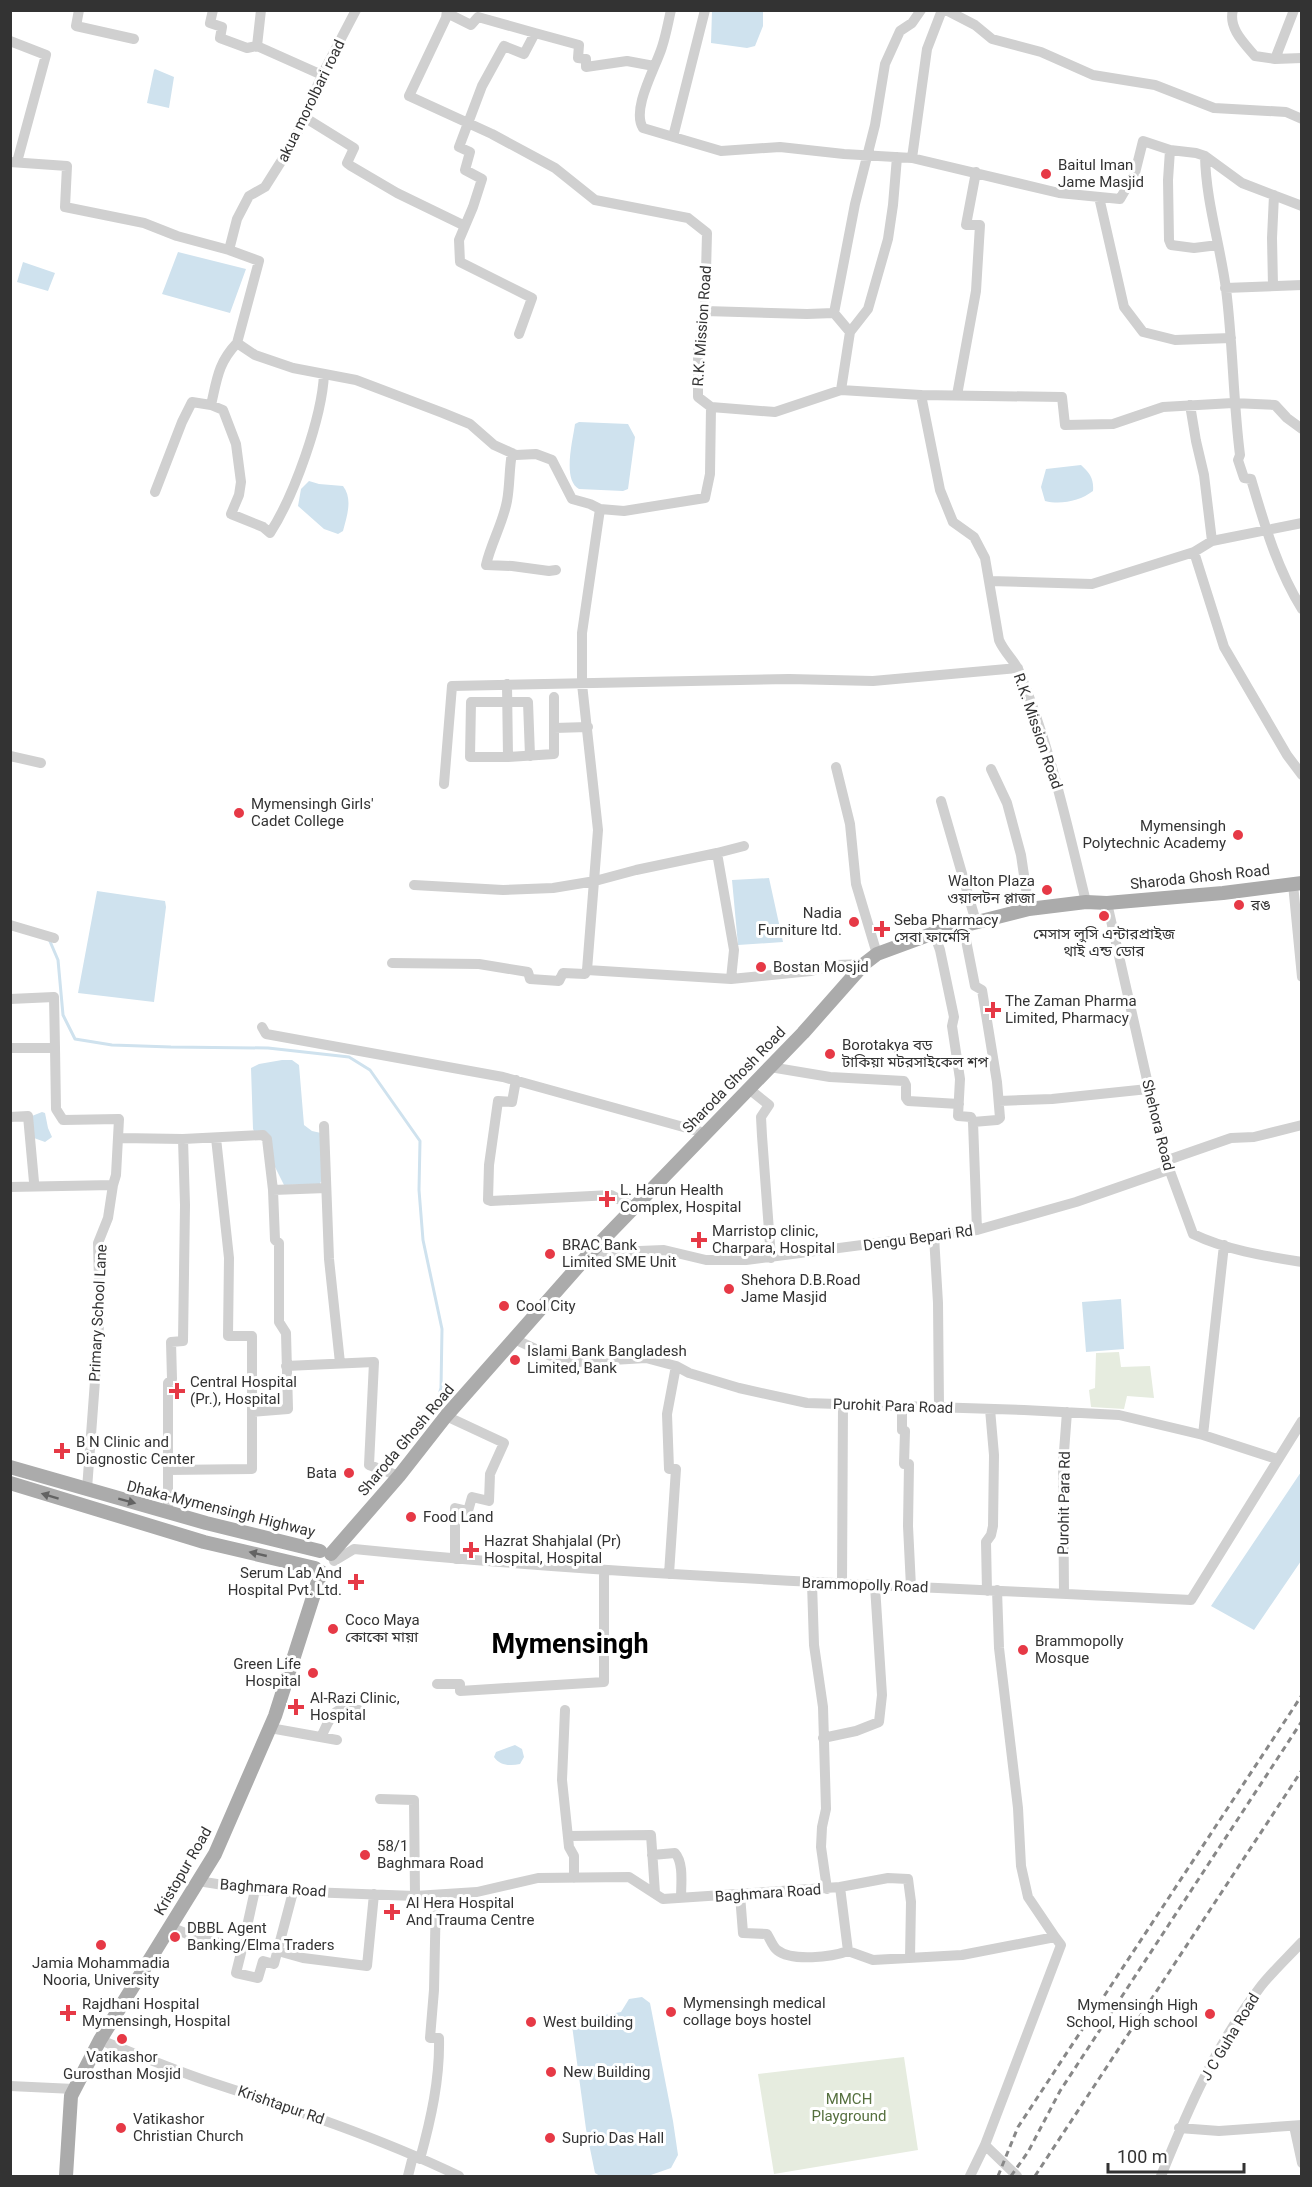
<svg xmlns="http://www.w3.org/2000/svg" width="1312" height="2187" viewBox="0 0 1312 2187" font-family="Roboto,'Noto Sans Bengali',sans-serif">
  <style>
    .green { fill: #e6ecdf }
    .water { fill: #cfe2ee }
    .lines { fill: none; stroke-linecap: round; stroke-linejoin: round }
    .stream { stroke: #cfe2ee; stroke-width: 3 }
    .minor { stroke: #d0d0d0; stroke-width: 10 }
    .major { stroke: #ababab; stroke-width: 14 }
    .rail { stroke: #888; stroke-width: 3; stroke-dasharray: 6 4.5; stroke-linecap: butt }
    .oneway { fill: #636363 }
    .poi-dot { fill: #e63946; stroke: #fff; stroke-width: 2 }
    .labels { text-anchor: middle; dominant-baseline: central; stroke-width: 6; stroke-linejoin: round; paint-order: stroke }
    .street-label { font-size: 15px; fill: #333; stroke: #fff }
    .poi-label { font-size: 15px; fill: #333; stroke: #fff; text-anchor: start }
    .park-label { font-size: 15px; fill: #56703f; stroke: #fff }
    .town-label { font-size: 27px; font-weight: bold; fill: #000; stroke: #fff }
  </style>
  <rect width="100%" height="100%" fill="#fff"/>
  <path class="green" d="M 1119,1352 L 1121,1367 L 1150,1366 L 1154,1398 L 1127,1396 L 1124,1409 L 1091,1407 L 1089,1390 L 1095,1388 L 1096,1353 Z
    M 904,2057 L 918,2150 L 774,2174 L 758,2074 Z"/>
  <path class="water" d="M 712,11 L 763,11 L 763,26 L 755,46 L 747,48 L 711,43 Z
    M 155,69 L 174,77 L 169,108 L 147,103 L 154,70 Z
    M 178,252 L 246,269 L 230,313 L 162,294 Z
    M 23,262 L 55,273 L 48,291 L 17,282 Z
    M 579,422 L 628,424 L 635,437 L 628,489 L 623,491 L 579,489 C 562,480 573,440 575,424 Z
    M 1081,465 C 1090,473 1094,479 1093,491 C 1080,501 1061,505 1045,501 L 1041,487 L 1046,469 Z
    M 309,481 L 319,484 L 343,486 C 353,499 347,516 343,531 L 338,534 L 324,529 L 298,506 L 301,489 Z
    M 769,878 L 783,942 L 738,945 L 732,880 Z
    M 97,891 L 165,901 L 166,907 L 154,1002 L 78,993 Z
    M 282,1060 L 292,1060 L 299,1065 L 304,1125 L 312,1131 L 321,1133 L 322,1179 L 320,1184 L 284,1185 L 274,1165 L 269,1138 L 254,1131 L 253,1129 L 251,1068 L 259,1064 Z
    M 42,1112 L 45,1113 L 48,1128 L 52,1137 L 45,1142 L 34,1138 L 32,1116 Z
    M 1121,1299 L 1124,1349 L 1086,1352 L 1082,1302 Z
    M 1301,1472 L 1301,1561 L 1254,1630 L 1211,1606 Z
    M 515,1745 L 522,1749 L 524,1757 L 520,1764 C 511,1766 500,1766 494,1757 L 496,1752 Z
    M 642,1997 L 650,2003 L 673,2121 L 678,2155 L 671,2168 L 648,2176 L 600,2176 L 595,2173 L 586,2129 L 571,2018 L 578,2020 L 621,2012 L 629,1999 Z"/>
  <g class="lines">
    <path class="stream" d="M 49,939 L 58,960 L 63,1015 L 75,1039 L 112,1045 L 171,1047 L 268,1048 L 349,1057 L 370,1070 L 420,1141 L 419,1190 L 423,1240 L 442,1329 L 441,1388 L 437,1402 L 438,1411"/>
    <path class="minor" d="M 79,10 L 76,26 L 134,39
      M 213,10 L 210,23 L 222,27 L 220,38 L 247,48 L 257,46 L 322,75
      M 447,10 L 446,18 L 409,96 L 492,134 L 555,168 L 595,200 L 688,218 L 707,233 L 705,311 L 698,352 L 698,397 L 711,407 L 775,412 L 841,390 L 921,395 L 940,490 L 953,522 L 974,537 L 985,558 L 999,640 C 1004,652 1014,660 1019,671 C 1050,746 1067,824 1086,902
      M 671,10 C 668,23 666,35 662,47 C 656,67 631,109 643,128 L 721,151 L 780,147 L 844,154 L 912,158 L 1059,193 L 1120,199 L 1135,173 L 1143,141 L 1170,150 L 1196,153 L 1205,156 L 1242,183 L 1302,206
      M 946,10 L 975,25 L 992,39 L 1041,52 L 1093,75 L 1155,85 L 1214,108 L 1286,112 L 1302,119
      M 1233,10 C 1228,28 1244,43 1255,56 L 1275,59 L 1302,58
      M 447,13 L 471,25 L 478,17 L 535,33
      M 10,41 L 46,55 L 17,162
      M 257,46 L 261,10
      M 1275,59 L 1294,10
      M 304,117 L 354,148 L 347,163 L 351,166 L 397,193 L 465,226
      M 673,137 L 705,10
      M 1170,150 L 1168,180 L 1169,240 L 1171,245 L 1194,248 L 1218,245
      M 1205,156 C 1206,202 1220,244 1226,289 C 1233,344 1233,400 1240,455 L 1238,460 L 1244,478 L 1251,479 C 1264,523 1277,569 1302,609
      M 912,158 L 927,49 L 942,10
      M 10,162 L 67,166 L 65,207 L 144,223 L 177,236 L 229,250 L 259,261 L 237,343 L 255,355 L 293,368 L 356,380 L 443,413 L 470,424 L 494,445 L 516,455 L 536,454 L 552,460 L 572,499 L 590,504 L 600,509
      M 1099,197 L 1124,307 L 1143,332 L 1175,340 L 1231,338
      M 229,250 L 237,219 L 249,196 L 265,187 L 294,141 L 322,75 L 356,10
      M 1273,286 L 1272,238 L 1274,195
      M 1225,288 L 1302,285
      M 705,311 L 807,314 L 834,313 L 855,204 L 875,125 L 885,64 L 900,31 L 912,23 L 921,10
      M 834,313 L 850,332 L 841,390
      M 850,332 L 868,309 L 888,239 L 893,205 L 897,157
      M 519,334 L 532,298 L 460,262 L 459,240 L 473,207 L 482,179 L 465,170 L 470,152 L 459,147 L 482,86 L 504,46 L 524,54 L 535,33 L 579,45 L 578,58 L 586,59 L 586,67 L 627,61 L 654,66
      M 921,395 L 1062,397 L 1065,425 L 1113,424 L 1163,407 L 1233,403 L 1275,405 L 1287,418 L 1302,429
      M 957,395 L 976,291 L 980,225 L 966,225 L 976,172
      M 211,405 L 223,410 L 236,444 L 241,482 L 239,495 L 231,514 L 263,527 L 270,533 C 294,496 322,418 324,374
      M 1190,405 L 1196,441 L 1204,475 L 1212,541
      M 711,407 L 710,474 L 705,498 L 624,511 L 600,509 L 582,633 L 582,684 L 598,830 L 587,970 L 731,979 L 811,971 L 837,965 L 864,964
      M 512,453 C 509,469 510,485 507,501 C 503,523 491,543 486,565 L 512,566 L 549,571 L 556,570
      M 155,492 L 182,422 L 192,402 L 211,405 C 217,379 218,363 237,343
      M 1194,552 L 1224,647 L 1287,755 L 1302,775
      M 989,581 L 1092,584 L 1194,552 L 1212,541 L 1302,523
      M 507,684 L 508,757 L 554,754 L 554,697
      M 554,728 L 588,727
      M 10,756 L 41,763
      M 508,757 L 470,757 L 471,702 L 528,702 L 530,756
      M 836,767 L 850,824 L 856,884 L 877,954
      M 991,769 L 1007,803 L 1021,855 L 1029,909
      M 444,784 L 452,686 L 789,679 L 873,681 L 1018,668
      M 941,801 L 976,922
      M 1293,884 L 1302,977
      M 414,885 L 503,890 L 553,888 L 595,881 L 636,870 L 717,853
      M 1107,903 L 1164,1155 L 1193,1234 C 1226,1250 1265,1256 1302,1262
      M 10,925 L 54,938
      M 963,925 L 975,986 L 982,990 L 997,1082 L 1000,1118 L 997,1120 L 973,1122 L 977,1230
      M 934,933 L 940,950 L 954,1017 L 952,1026 L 960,1079 L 958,1116 L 971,1117 L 973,1122
      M 392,963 L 479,964 L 528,972 L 530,979 L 559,981 L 563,973 L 585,974 L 587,970
      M 731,979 L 734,950 L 717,853 L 744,846
      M 10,999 L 54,997 L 55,1048
      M 262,1027 L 266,1034 L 503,1077 L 705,1133
      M 10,1048 L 55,1048 L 56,1109 L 63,1120 L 119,1119 L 116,1175 L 113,1185 L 108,1218 L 98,1243 L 100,1313 L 87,1489
      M 770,1067 L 830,1077 L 904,1081 L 906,1085 L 906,1098 L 908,1101 L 959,1104
      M 516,1080 L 512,1102 L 498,1101 L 489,1165 L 488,1200 L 491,1201 L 611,1195 L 634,1207
      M 749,1089 L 769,1105 L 761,1117 L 762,1136 L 771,1258
      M 999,1101 L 1052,1099 L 1148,1089
      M 10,1117 L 28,1116 L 34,1182
      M 324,1126 L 329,1259 L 340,1363
      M 120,1138 L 183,1139 L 263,1135 L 267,1139 L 273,1190 L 275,1240 L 279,1243 L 279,1322 L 286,1333 L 288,1409 L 252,1412
      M 1165,1161 L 1231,1138 L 1254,1137 L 1302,1125
      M 10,1187 L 113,1185
      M 273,1190 L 326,1188
      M 934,1236 L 938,1303 L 939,1407
      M 590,1253 L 664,1250 L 706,1260 L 746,1260 L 977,1230 L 1076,1202 L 1168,1170
      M 514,1339 L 551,1356 L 578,1362 L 646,1358 L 676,1366 L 689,1373 L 739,1388 L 807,1403 L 1024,1410 L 1119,1415 L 1203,1435 L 1277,1459
      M 286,1366 L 374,1362 L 369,1465 L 399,1476
      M 902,1407 L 902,1430 L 905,1431 L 904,1464 L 909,1464 L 908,1526 L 911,1587
      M 446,1416 L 504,1443 L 490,1474 L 489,1501 L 472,1497 L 468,1511 L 455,1508 L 455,1559
      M 1203,1435 L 1224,1245
      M 168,1470 L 252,1469 L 252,1336 L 228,1336 L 229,1258 L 216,1138
      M 168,1512 L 168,1383 L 172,1379 L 171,1342 L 183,1341 L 185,1205 L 183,1139
      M 334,1561 L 354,1549 C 632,1577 911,1586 1191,1600 L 1302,1421
      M 669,1574 L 676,1469 L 669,1469 L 667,1414 L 676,1366
      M 812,1583 L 814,1645 L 823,1707 L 826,1809 L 822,1827 L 821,1847 L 827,1889
      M 842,1585 L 843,1404
      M 997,1590 L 999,1648 L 1018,1808 L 1021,1866 L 1028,1897 L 1055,1937
      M 987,1591 L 986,1542 L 991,1535 L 993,1526 L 994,1455 L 990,1409
      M 1064,1594 L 1063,1465 L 1067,1412
      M 437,1684 L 460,1684 L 460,1691 L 604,1682 L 604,1570
      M 565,1710 L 562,1780 L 569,1847 L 574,1856 L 574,1878
      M 270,1728 L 337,1740
      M 321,1737 C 331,1717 333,1704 359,1710
      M 823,1738 L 856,1731 L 879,1722 L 882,1695 L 875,1586
      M 380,1799 L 414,1800 L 415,1896
      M 569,1836 L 651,1835 L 655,1893
      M 652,1855 L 675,1853 C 684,1863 681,1884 681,1898
      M 198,1881 L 255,1890 L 415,1896 L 477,1892 L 538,1878 L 629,1877 L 663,1899 L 840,1887 L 848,1951 L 873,1960 L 962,1955 L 1055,1937 L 1061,1945 L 985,2145 L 1017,2176
      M 840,1887 L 888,1878 L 908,1879 L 911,1902 L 910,1958
      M 740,1895 L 743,1933 L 767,1934 C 770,1939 773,1947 777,1950 C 792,1962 832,1957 848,1951
      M 170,1927 L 190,1935 L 242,1949 L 255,1890
      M 242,1949 L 236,1973 L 258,1978 L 263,1961 L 274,1964 L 293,1892
      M 278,1951 L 303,1958 L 367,1966 L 374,1894
      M 100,2040 C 136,2054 171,2069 207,2081 C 293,2109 378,2137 459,2176
      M 10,2086 L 74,2089
      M 1294,2126 L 1302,2163
      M 1179,2128 L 1219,2131 L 1302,2125
      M 420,2159 C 431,2119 440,2079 439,2038 L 430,2038 L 434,1990 L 436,1895
      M 408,2176 L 413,2156
      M 970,2176 L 985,2145
      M 1161,2176 C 1189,2107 1215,2046 1261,1986 C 1273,1971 1288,1957 1302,1942"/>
    <path class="major" d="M 10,1467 L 206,1523 L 320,1551
      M 10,1483 L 204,1542 L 315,1568
      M 331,1554 L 399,1476 L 446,1416 L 590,1253 L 803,1033 L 864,964 L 877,954 L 934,933 L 1029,909 L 1086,902 L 1107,903 L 1223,893 L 1302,883
      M 66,2176 L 71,2096 L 100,2040 L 215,1854 L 275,1716 L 321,1572"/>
    <path class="rail" d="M 998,2176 L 1018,2127 L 1302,1695
      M 1011,2176 L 1028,2152 L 1060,2091 L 1302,1721
      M 1035,2176 L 1302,1770"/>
  </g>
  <defs><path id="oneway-solid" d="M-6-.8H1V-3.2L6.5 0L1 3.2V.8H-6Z" transform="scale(1.5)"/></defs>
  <g class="oneway">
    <use href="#oneway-solid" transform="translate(50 1496) rotate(-163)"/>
    <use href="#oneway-solid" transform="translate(127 1501) rotate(15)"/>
    <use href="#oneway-solid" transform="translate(258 1554) rotate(-167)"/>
  </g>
  <g class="poi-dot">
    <circle cx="1046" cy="174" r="6"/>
    <circle cx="239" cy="813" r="6"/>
    <circle cx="1238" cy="835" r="6"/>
    <circle cx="1047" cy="890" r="6"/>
    <circle cx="1239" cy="905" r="6"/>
    <circle cx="1104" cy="916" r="6"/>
    <circle cx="854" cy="922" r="6"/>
    <path d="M879 920h6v6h6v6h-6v6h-6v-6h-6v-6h6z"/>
    <circle cx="761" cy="967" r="6"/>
    <path d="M990 1001h6v6h6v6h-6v6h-6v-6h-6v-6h6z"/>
    <circle cx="830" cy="1054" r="6"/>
    <path d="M604 1190h6v6h6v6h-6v6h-6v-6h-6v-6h6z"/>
    <path d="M696 1231h6v6h6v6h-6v6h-6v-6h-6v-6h6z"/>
    <circle cx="550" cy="1254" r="6"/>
    <circle cx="729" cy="1289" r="6"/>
    <circle cx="504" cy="1306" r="6"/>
    <circle cx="515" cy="1360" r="6"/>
    <path d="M174 1382h6v6h6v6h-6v6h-6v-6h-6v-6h6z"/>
    <path d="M59 1442h6v6h6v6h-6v6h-6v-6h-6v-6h6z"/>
    <circle cx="349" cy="1473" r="6"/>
    <circle cx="411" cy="1517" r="6"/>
    <path d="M468 1541h6v6h6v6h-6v6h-6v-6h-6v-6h6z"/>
    <path d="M353 1573h6v6h6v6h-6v6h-6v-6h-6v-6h6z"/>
    <circle cx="333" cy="1629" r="6"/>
    <circle cx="1023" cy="1650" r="6"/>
    <circle cx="313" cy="1673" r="6"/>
    <path d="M293 1698h6v6h6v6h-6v6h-6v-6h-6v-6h6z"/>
    <circle cx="365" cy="1855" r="6"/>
    <path d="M389 1903h6v6h6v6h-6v6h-6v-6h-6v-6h6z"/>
    <circle cx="175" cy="1937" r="6"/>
    <circle cx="101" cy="1945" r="6"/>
    <circle cx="671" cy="2012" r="6"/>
    <path d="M65 2004h6v6h6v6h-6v6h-6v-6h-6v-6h6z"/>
    <circle cx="1210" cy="2014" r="6"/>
    <circle cx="531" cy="2022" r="6"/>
    <circle cx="122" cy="2039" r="6"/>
    <circle cx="551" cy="2072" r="6"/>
    <circle cx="121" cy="2128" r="6"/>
    <circle cx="550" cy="2138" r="6"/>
  </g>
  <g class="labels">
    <g class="street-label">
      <text transform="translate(311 101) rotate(-64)">akua morolbari road</text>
      <text transform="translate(702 326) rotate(-86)">R.K. Mission Road</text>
      <text transform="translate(1038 731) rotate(71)">R.K. Mission Road</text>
      <text transform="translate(1200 877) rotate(-6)">Sharoda Ghosh Road</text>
      <text transform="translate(734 1080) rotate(-46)">Sharoda Ghosh Road</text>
      <text transform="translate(1158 1125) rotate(76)">Shehora Road</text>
      <text transform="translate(918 1238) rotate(-8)">Dengu Bepari Rd</text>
      <text transform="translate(98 1313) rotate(-87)">Primary School Lane</text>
      <text transform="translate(893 1406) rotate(2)">Purohit Para Road</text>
      <text transform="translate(406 1440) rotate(-50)">Sharoda Ghosh Road</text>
      <text transform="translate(1064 1503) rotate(-89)">Purohit Para Rd</text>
      <text transform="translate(221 1509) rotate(14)">Dhaka-Mymensingh Highway</text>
      <text transform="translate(865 1585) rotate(2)">Brammopolly Road</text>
      <text transform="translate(183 1871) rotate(-60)">Kristopur Road</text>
      <text transform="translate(273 1888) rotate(4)">Baghmara Road</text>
      <text transform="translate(768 1893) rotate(-4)">Baghmara Road</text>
      <text transform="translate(1230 2037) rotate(-59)">J C Guha Road</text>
      <text transform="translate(281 2105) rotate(19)">Krishtapur Rd</text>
    </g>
    <g class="poi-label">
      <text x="1058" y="165">Baitul Iman<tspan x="1058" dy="17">Jame Masjid</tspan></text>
      <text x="251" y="804">Mymensingh Girls'<tspan x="251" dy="17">Cadet College</tspan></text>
      <text x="1226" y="826" text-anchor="end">Mymensingh<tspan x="1226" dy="17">Polytechnic Academy</tspan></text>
      <text x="1035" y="881" text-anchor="end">Walton Plaza<tspan x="1035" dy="17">ওয়ালটন প্লাজা</tspan></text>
      <text x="1251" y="905">রঙ</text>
      <text x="842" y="913" text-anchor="end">Nadia<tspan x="842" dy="17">Furniture ltd.</tspan></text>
      <text x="894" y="920">Seba Pharmacy<tspan x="894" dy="17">সেবা ফার্মেসি</tspan></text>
      <text x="1104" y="934" text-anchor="middle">মেসাস লুসি এন্টারপ্রাইজ<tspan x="1104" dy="17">থাই এন্ড ডোর</tspan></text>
      <text x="773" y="967">Bostan Mosjid</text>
      <text x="1005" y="1001">The Zaman Pharma<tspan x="1005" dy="17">Limited, Pharmacy</tspan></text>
      <text x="842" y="1045">Borotakya বড়<tspan x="842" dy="17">টাকিয়া মটরসাইকেল শপ</tspan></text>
      <text x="620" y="1190">L. Harun Health<tspan x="620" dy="17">Complex, Hospital</tspan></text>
      <text x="712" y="1231">Marristop clinic,<tspan x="712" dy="17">Charpara, Hospital</tspan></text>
      <text x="562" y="1245">BRAC Bank<tspan x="562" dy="17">Limited SME Unit</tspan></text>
      <text x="741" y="1280">Shehora D.B.Road<tspan x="741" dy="17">Jame Masjid</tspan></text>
      <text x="516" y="1306">Cool City</text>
      <text x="527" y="1351">Islami Bank Bangladesh<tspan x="527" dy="17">Limited, Bank</tspan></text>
      <text x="190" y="1382">Central Hospital<tspan x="190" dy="17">(Pr.), Hospital</tspan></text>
      <text x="76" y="1442">B N Clinic and<tspan x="76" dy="17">Diagnostic Center</tspan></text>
      <text x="337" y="1473" text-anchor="end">Bata</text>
      <text x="423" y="1517">Food Land</text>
      <text x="484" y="1541">Hazrat Shahjalal (Pr)<tspan x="484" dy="17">Hospital, Hospital</tspan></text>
      <text x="342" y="1573" text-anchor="end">Serum Lab And<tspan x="342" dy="17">Hospital Pvt. Ltd.</tspan></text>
      <text x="345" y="1620">Coco Maya<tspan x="345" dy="17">কোকো মায়া</tspan></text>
      <text x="1035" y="1641">Brammopolly<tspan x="1035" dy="17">Mosque</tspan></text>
      <text x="301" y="1664" text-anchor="end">Green Life<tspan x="301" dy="17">Hospital</tspan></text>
      <text x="310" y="1698">Al-Razi Clinic,<tspan x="310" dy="17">Hospital</tspan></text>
      <text x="377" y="1846">58/1<tspan x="377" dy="17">Baghmara Road</tspan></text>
      <text x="406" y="1903">Al Hera Hospital<tspan x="406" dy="17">And Trauma Centre</tspan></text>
      <text x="187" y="1928">DBBL Agent<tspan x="187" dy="17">Banking/Elma Traders</tspan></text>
      <text x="101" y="1963" text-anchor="middle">Jamia Mohammadia<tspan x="101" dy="17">Nooria, University</tspan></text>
      <text x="683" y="2003">Mymensingh medical<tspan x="683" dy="17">collage boys hostel</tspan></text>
      <text x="82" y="2004">Rajdhani Hospital<tspan x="82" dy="17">Mymensingh, Hospital</tspan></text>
      <text x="1198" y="2005" text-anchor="end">Mymensingh High<tspan x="1198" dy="17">School, High school</tspan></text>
      <text x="543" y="2022">West building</text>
      <text x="122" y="2057" text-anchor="middle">Vatikashor<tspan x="122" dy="17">Gurosthan Mosjid</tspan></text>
      <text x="563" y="2072">New Building</text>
      <text x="133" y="2119">Vatikashor<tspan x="133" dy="17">Christian Church</tspan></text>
      <text x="562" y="2138">Suprio Das Hall</text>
    </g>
    <g class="park-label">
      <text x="849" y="2099">MMCH<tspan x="849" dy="17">Playground</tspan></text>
    </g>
    <g class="town-label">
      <text x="570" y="1644">Mymensingh</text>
    </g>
  </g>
  <rect width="1312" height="2187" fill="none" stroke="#333333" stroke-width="24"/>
  <path d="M1108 2163v9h136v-9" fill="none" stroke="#333333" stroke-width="3"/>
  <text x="1117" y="2163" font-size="18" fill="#333333" stroke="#ffffff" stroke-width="4.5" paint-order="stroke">100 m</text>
</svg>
